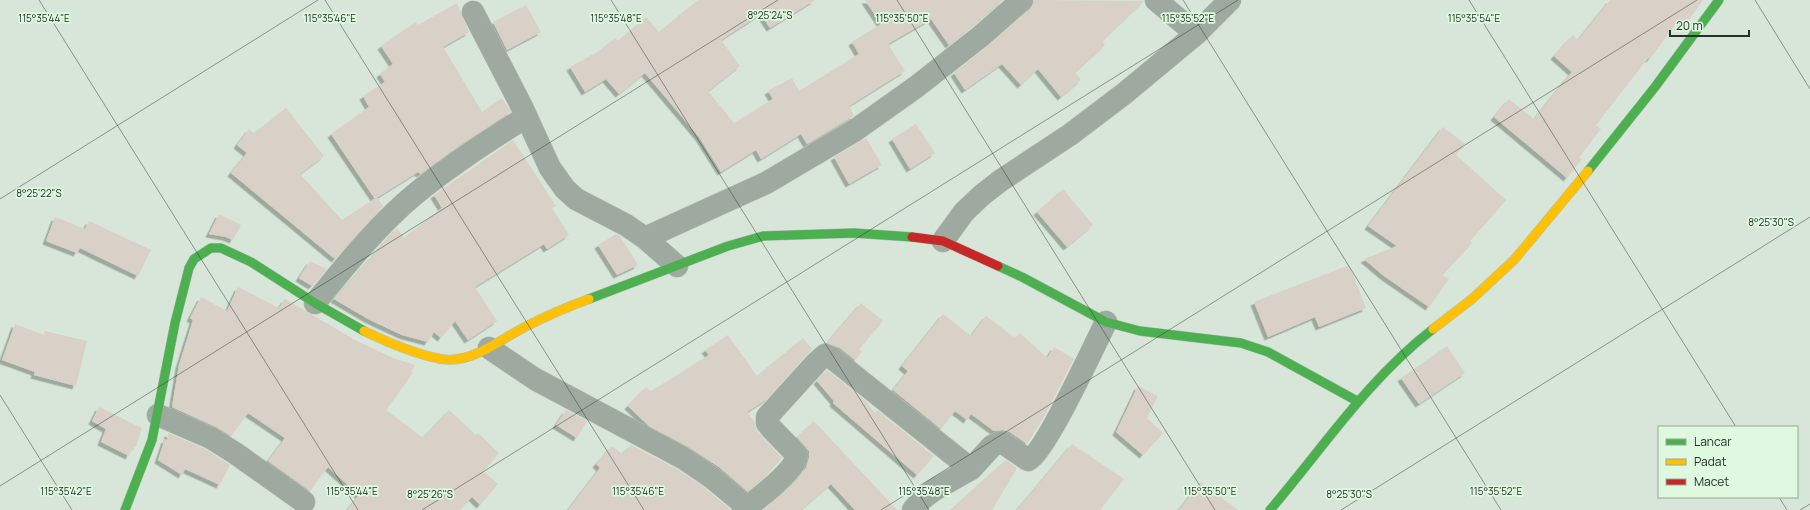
<svg xmlns="http://www.w3.org/2000/svg" width="1810" height="510" viewBox="0 0 1810 510" font-family="Manrope,sans-serif">
  <style>
    .building { fill: #d9d0c8; filter: url(#shadow) }
    .lines { fill: none; stroke-linecap: round; stroke-linejoin: round }
    .street-casing { stroke: #b5c0b6; stroke-width: 23 }
    .fast-casing { stroke: #b5c0b6; stroke-width: 10 }
    .slow-casing { stroke: #b5c0b6; stroke-width: 10 }
    .jam-casing { stroke: #b5c0b6; stroke-width: 10 }
    .street { stroke: #9eaa9f; stroke-width: 22 }
    .fast { stroke: #4caf50; stroke-width: 9 }
    .slow { stroke: #ffc107; stroke-width: 9 }
    .jam { stroke: #c62828; stroke-width: 9 }
    .ticks { fill: none; stroke: #263128; stroke-width: 1; stroke-opacity: 0.45 }
    .ticks-label { font-size: 10px; text-anchor: middle; fill: #263128; stroke: #def9e0; stroke-width: 3.5; stroke-linejoin: round; paint-order: stroke }
  </style>
  <defs>
    <filter id="shadow"><feDropShadow dx="-3.5" dy="3.5" stdDeviation="0" flood-color="#0004"/></filter>
  </defs>
  <rect width="100%" height="100%" fill="#d7e6d8"/>
  <path class="building" d="M 698,0 L 815,0 L 770,28 L 761,14 L 721,40 L 740,66 L 708,91 L 734,123 L 773,99 L 768,91 L 792,78 L 799,91 L 859,54 L 852,42 L 881,24 L 865,0 L 1003,0 L 949,45 L 931,19 L 888,44 L 905,71 L 849,106 L 854,116 L 807,144 L 801,134 L 761,159 L 756,150 L 721,172 L 699,137 L 645,73 L 619,94 L 606,79 L 585,92 L 570,67 L 599,51 L 615,38 L 618,41 L 646,17 L 659,32 Z
    M 1034,0 L 1144,1 L 1102,41 L 1105,45 L 1075,72 L 1081,80 L 1061,97 L 1038,69 L 1021,85 L 1002,64 L 965,90 L 954,73 L 989,45 L 1030,9 Z
    M 1610,0 L 1703,0 L 1686,24 L 1679,19 L 1650,59 L 1648,58 L 1596,125 L 1601,129 L 1579,157 L 1582,159 L 1567,178 L 1494,117 L 1509,99 L 1534,119 L 1572,72 L 1554,56 L 1573,35 L 1578,40 Z
    M 457,3 L 469,32 L 443,47 L 482,112 L 502,98 L 511,112 L 462,144 L 420,174 L 418,172 L 375,199 L 331,134 L 369,107 L 363,96 L 385,82 L 380,74 L 393,64 L 381,46 L 416,22 L 418,25 Z
    M 526,5 L 541,32 L 507,50 L 493,22 Z
    M 286,108 L 324,156 L 300,174 L 342,220 L 377,197 L 383,206 L 335,259 L 231,173 L 247,153 L 237,145 L 249,129 L 254,133 Z
    M 916,124 L 935,153 L 910,169 L 892,139 Z
    M 1443,127 L 1465,144 L 1456,155 L 1506,200 L 1470,241 L 1472,243 L 1442,275 L 1449,279 L 1429,307 L 1384,276 L 1364,259 L 1397,246 L 1368,226 Z
    M 866,138 L 882,165 L 849,184 L 834,157 Z
    M 513,140 L 556,206 L 552,208 L 569,235 L 547,249 L 544,244 L 475,287 L 497,321 L 468,340 L 455,321 L 441,338 L 434,332 L 428,342 L 402,335 L 368,319 L 334,299 L 397,228 L 404,238 L 442,208 L 434,195 Z
    M 1063,189 L 1093,225 L 1067,247 L 1037,212 Z
    M 219,214 L 241,225 L 233,240 L 226,237 L 209,234 Z
    M 55,217 L 85,229 L 89,221 L 151,250 L 138,276 L 80,248 L 77,253 L 46,241 Z
    M 616,234 L 620,236 L 638,265 L 617,275 L 598,245 Z
    M 310,261 L 327,269 L 312,286 L 299,278 Z
    M 1349,265 L 1366,308 L 1319,327 L 1315,317 L 1268,337 L 1254,302 Z
    M 238,287 L 279,308 L 285,299 L 357,341 L 393,358 L 415,365 L 411,372 L 413,373 L 386,410 L 423,438 L 449,410 L 476,435 L 478,433 L 499,453 L 483,471 L 498,484 L 480,505 L 472,497 L 459,510 L 347,510 L 359,495 L 328,467 L 310,491 L 268,461 L 285,438 L 248,413 L 231,436 L 216,427 L 172,407 L 179,365 L 193,320 L 190,318 L 201,297 L 227,311 Z
    M 861,303 L 883,321 L 859,349 L 862,352 L 855,360 L 840,348 L 827,343 Z
    M 943,314 L 971,336 L 986,316 L 1015,338 L 1020,333 L 1047,358 L 1054,347 L 1074,359 L 1046,413 L 1027,444 L 1010,432 L 1003,430 L 994,431 L 971,414 L 967,420 L 955,411 L 941,429 L 893,390 L 908,371 L 902,366 Z
    M 15,324 L 44,335 L 45,331 L 87,341 L 76,386 L 34,375 L 35,372 L 2,360 Z
    M 728,335 L 757,376 L 803,338 L 812,349 L 767,399 L 747,412 L 754,421 L 757,431 L 782,458 L 766,475 L 747,491 L 719,467 L 690,448 L 649,426 L 628,406 L 646,387 L 651,391 L 709,355 L 705,350 Z
    M 1447,346 L 1465,373 L 1419,404 L 1401,378 Z
    M 827,370 L 865,400 L 875,413 L 877,410 L 934,456 L 917,475 L 833,403 L 834,401 L 817,381 Z
    M 1138,386 L 1158,396 L 1147,418 L 1163,433 L 1143,455 L 1116,432 Z
    M 99,407 L 142,428 L 136,447 L 134,446 L 129,456 L 101,442 L 106,429 L 92,421 Z
    M 566,410 L 587,421 L 577,438 L 556,425 Z
    M 814,421 L 897,510 L 855,510 L 831,484 L 801,510 L 764,510 L 792,485 L 806,468 L 809,458 L 809,451 L 797,437 Z
    M 168,433 L 205,449 L 230,465 L 220,485 L 185,469 L 182,475 L 158,460 L 165,439 L 167,440 Z
    M 1072,444 L 1124,479 L 1100,510 L 1017,510 Z
    M 631,445 L 677,469 L 704,487 L 731,510 L 568,510 L 600,468 L 596,464 L 612,446 L 622,454 Z
    M 1006,460 L 1017,468 L 992,510 L 950,510 Z
    M 1200,482 L 1238,510 L 1179,510 Z"/>
  <g class="lines">
    <g class="street-casing">
      <path id="street" d="M 1156,0 L 1196,34
        M 473,12 L 522,107 L 550,168 L 565,189 L 576,199 L 626,225 L 645,238 L 677,266
        M 645,238 L 766,183 L 854,131 L 916,87 L 981,36 L 1022,0
        M 943,241 L 964,212 L 982,195 L 1000,181 L 1071,134 L 1125,93 L 1196,34 L 1230,0
        M 315,303 C 346,265 377,226 414,195 C 449,166 488,141 526,117
        M 489,348 L 535,379 L 683,458 L 711,477 L 751,510
        M 158,415 L 211,438 L 235,453 L 304,502
        M 743,510 C 755,501 798,469 797,455 L 771,428 L 767,423 L 767,417 L 816,363 L 825,355 L 832,358 L 971,469
        M 913,510 L 921,500 L 934,490 L 971,469 L 992,446 L 998,443 L 1003,443 L 1028,460 C 1045,453 1095,344 1106,322"/>
    </g>
    <g class="fast-casing">
      <path id="fast" d="M 1588,171 L 1655,87 L 1719,0
        M 998,266 L 1022,277 L 1106,322 L 1140,331 L 1241,343 L 1268,352 L 1357,401
        M 589,299 L 728,246 L 763,236 L 854,233 L 912,237
        M 125,510 L 152,440 L 175,323 L 189,268 L 194,259 L 211,248 L 221,248 L 251,262 L 315,303 L 364,331
        M 1270,510 C 1323,448 1368,379 1433,329"/>
    </g>
    <g class="slow-casing">
      <path id="slow" d="M 1433,329 L 1472,299 L 1514,260 L 1588,171
        M 364,331 C 389,343 414,354 441,359 C 472,364 499,340 525,327 C 546,316 567,307 589,299"/>
    </g>
    <g class="jam-casing">
      <path id="jam" d="M 912,237 L 943,241 L 998,266"/>
    </g>
    <use href="#street" class="street"/>
    <use href="#fast" class="fast"/>
    <use href="#slow" class="slow"/>
    <use href="#jam" class="jam"/>
  </g>
  <path class="ticks" d="M 39,0 L 358,510M 325,0 L 644,510M 611,0 L 929,510M 897,0 L 1215,510M 1183,0 L 1501,510M 1469,0 L 1736,427M 1755,0 L 1810,89M 0,199 L 318,0M 0,395 L 72,510M 0,486 L 778,0M 1779,497 L 1787,510M 422,510 L 1238,0M 881,510 L 1697,0M 1341,510 L 1810,217M 1800,510 L 1810,504"/>
  <g class="ticks-label">
    <text x="770" y="19">8°25'24"S</text>
    <text x="44" y="22">115°35'44"E</text>
    <text x="330" y="22">115°35'46"E</text>
    <text x="1188" y="22">115°35'52"E</text>
    <text x="616" y="22">115°35'48"E</text>
    <text x="902" y="22">115°35'50"E</text>
    <text x="1474" y="22">115°35'54"E</text>
    <text x="39" y="197">8°25'22"S</text>
    <text x="1771" y="226">8°25'30"S</text>
    <text x="66" y="495">115°35'42"E</text>
    <text x="352" y="495">115°35'44"E</text>
    <text x="638" y="495">115°35'46"E</text>
    <text x="924" y="495">115°35'48"E</text>
    <text x="1210" y="495">115°35'50"E</text>
    <text x="1496" y="495">115°35'52"E</text>
    <text x="430" y="498">8°25'26"S</text>
    <text x="1349" y="498">8°25'30"S</text>
  </g>
  <rect x="1658" y="426" width="140" height="72" fill="#def9e0" stroke="#94a996"/>
  <rect x="1666" y="439" width="20" height="6" fill="#4caf50" stroke="#94a996"/>
  <text x="1694" y="446" font-size="12" fill="#263128">Lancar</text>
  <rect x="1666" y="459" width="20" height="6" fill="#ffc107" stroke="#94a996"/>
  <text x="1694" y="466" font-size="12" fill="#263128">Padat</text>
  <rect x="1666" y="479" width="20" height="6" fill="#c62828" stroke="#94a996"/>
  <text x="1694" y="486" font-size="12" fill="#263128">Macet</text>
  <path d="M1670 30v6h79v-6" fill="none" stroke="#263128" stroke-width="2"/>
  <text x="1676" y="30" font-size="12" fill="#263128" stroke="#def9e0" stroke-width="3" paint-order="stroke">20 m</text>
</svg>
